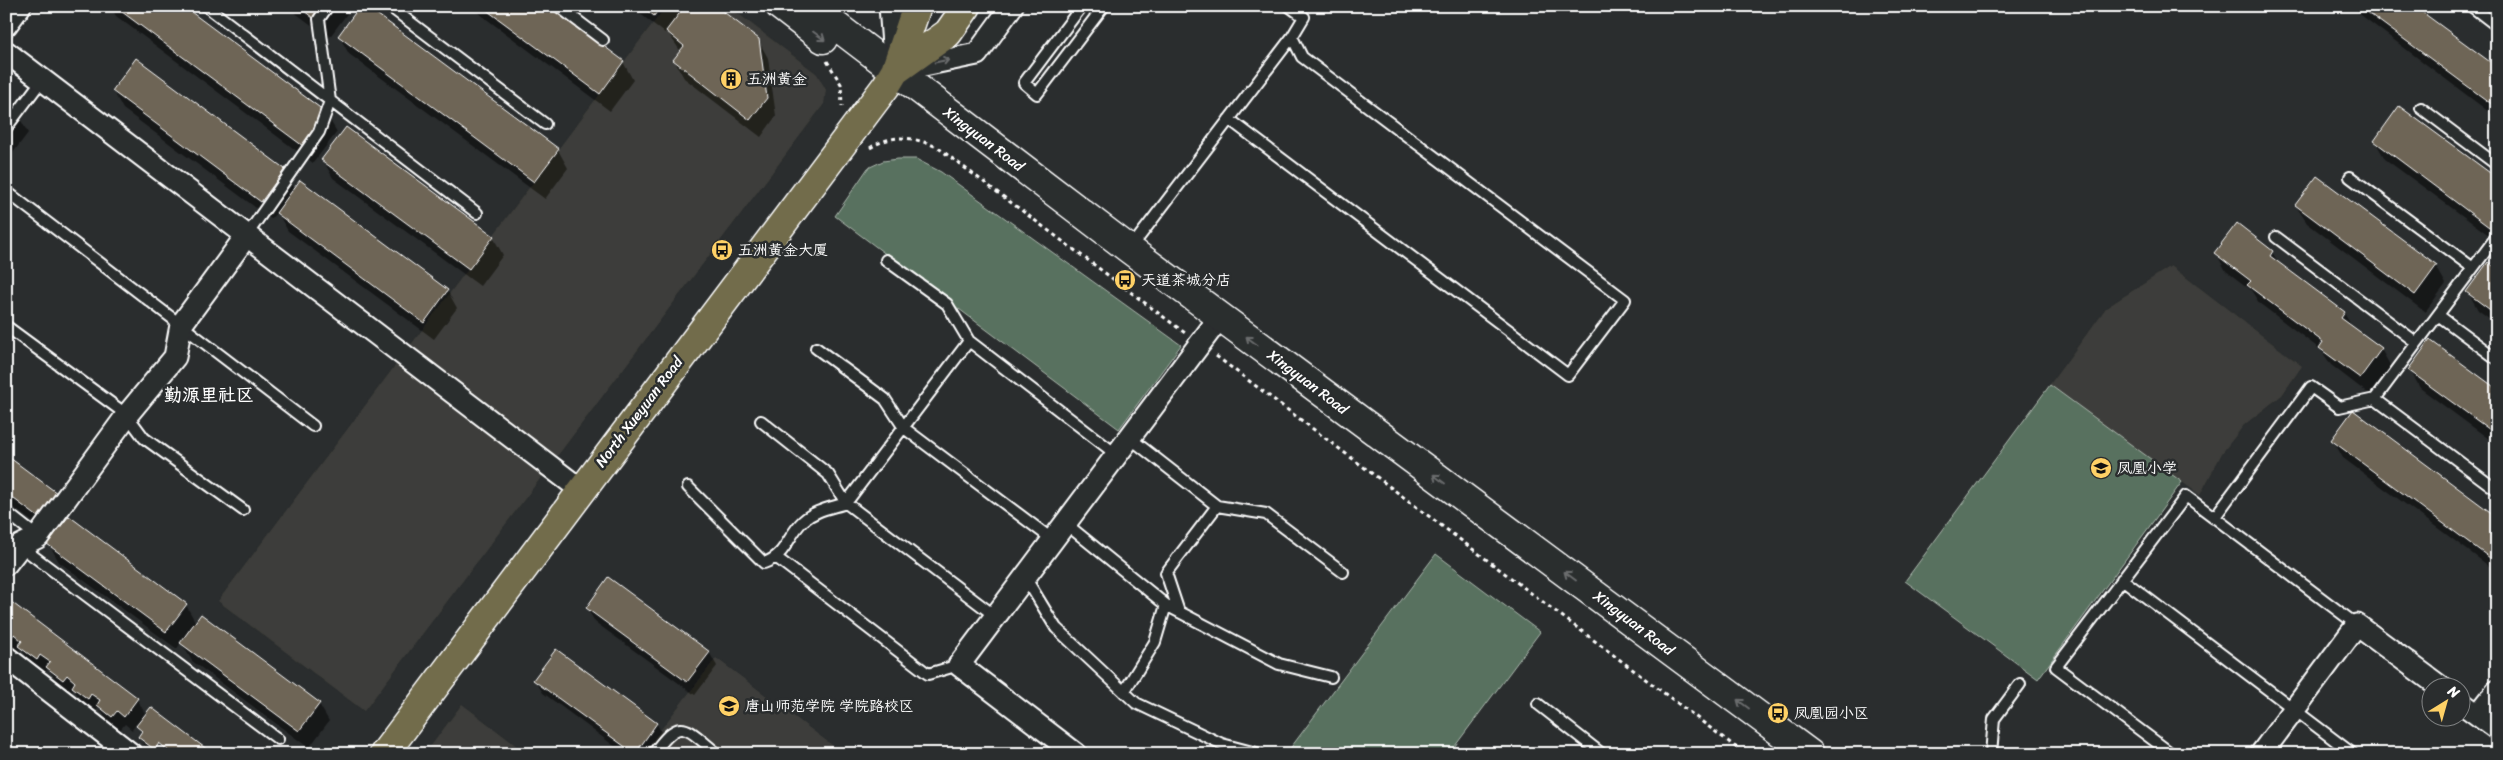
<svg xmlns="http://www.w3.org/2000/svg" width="2503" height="760" viewBox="0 0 2503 760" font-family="Sriracha,'LXGW WenKai TC',sans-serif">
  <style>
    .built { fill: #3e3e3a }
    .green { fill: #59715f; stroke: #acb8af }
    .shadow { fill: #0007 }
    .building { fill: #6e6556; stroke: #fff }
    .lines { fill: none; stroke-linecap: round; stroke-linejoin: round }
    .lane-casing { stroke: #fff; stroke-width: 14 }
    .street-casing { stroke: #fff; stroke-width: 25 }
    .secondary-casing { stroke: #fff; stroke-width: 31 }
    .primary-casing { stroke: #fff; stroke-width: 31 }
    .path { stroke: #fff; stroke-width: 3; stroke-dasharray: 4 4; stroke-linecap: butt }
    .lane { stroke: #2a2d2e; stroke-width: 10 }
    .street { stroke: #2a2d2e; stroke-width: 21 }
    .secondary { stroke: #2a2d2e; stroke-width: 28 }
    .primary { stroke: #726c4b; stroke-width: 28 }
    .oneway { stroke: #6a6c6d }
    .labels { text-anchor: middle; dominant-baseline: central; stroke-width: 5; stroke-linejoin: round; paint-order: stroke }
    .poi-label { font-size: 15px; fill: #fff; stroke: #2a2d2e; text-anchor: start }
    .street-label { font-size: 15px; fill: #fff; stroke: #2a2d2e }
    .quarter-label { font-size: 18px; font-weight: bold; fill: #fff; stroke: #2a2d2e }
  </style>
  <rect width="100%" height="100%" fill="#2a2d2e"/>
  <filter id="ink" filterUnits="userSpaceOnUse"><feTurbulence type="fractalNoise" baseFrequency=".02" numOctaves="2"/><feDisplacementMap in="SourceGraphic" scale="10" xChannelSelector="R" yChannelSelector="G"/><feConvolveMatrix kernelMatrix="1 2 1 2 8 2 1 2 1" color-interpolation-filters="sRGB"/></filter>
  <g filter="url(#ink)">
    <path class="built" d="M 666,6 L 728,6 L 817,74 L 826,90 L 824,104 L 364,711 L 218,601 Z
      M 2171,266 L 2302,366 L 2282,395 L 2244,425 L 2222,453 L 2200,495 L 2182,482 L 2038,679 L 1905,581 L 2106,308 Z
      M 716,658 L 844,754 L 642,754 Z
      M 462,704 L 527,754 L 425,754 Z"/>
    <path class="green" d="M 898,159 L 916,159 L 941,172 L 1181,345 L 1119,429 L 835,216 L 868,168 L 883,161 Z
      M 2050,385 L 2182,482 L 2038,679 L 1905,581 Z
      M 1436,554 L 1540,632 L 1449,754 L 1286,754 Z"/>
    <path class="shadow" d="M 110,6 L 181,6 L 326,114 L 337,132 L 313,163 L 116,16 Z
      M 286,6 L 351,6 L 352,7 L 329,38 Z
      M 469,6 L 548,6 L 623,62 L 633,80 L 610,111 Z
      M 630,6 L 714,6 L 758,40 L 768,58 L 776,116 L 761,137 L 684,78 L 674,60 L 681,52 L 666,30 L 665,33 Z
      M 2349,6 L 2412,6 L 2497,69 L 2497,118 Z
      M 339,36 L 558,150 L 568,168 L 545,199 L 349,54 Z
      M 113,91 L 284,170 L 295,189 L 447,290 L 457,308 L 434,339 L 288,231 L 277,212 L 271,219 L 123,109 Z
      M 6,107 L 18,115 L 28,133 L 6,162 Z
      M 2375,141 L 2497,180 L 2497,241 L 2385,159 Z
      M 323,160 L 493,237 L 503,255 L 480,286 L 333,178 Z
      M 2296,206 L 2436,266 L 2446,284 L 2425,312 L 2307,223 Z
      M 2272,252 L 2280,265 L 2344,313 L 2354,330 L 2381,349 L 2391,367 L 2370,395 L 2331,365 L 2321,350 L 2259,303 L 2251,290 L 2226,271 L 2216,253 Z
      M 2497,270 L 2497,324 L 2478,310 L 2468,292 Z
      M 2410,370 L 2497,391 L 2497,445 L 2420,388 Z
      M 2333,440 L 2497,519 L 2497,572 L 2343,458 Z
      M 6,457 L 60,497 L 70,515 L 68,517 L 186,605 L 196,623 L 319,704 L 329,721 L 309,748 L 192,661 L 181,642 L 177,649 L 59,562 L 49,544 L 54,538 L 6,502 Z
      M 6,600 L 137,699 L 146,715 L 210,754 L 151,754 L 139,737 L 142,734 L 136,724 L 132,730 L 125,724 L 120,730 L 106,719 L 99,707 L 96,711 L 81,700 L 74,689 L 72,692 L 56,680 L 48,668 L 45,673 L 28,660 L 21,648 L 18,653 L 6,644 Z
      M 587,608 L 709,652 L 717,666 L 695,695 L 595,622 Z
      M 556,651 L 657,724 L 664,738 L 653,754 L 625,754 L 543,693 L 535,680 Z"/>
    <path class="building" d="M 114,6 L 183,6 L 327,113 L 303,146 Z
      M 298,6 L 330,6 L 318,22 Z
      M 360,6 L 366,6 L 559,149 L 534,182 L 338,36 Z
      M 481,6 L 550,6 L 624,61 L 600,94 Z
      M 642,6 L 661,6 L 654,16 Z
      M 685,6 L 716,6 L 759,39 L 767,98 L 750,120 L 673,60 L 684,46 L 666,31 Z
      M 2359,6 L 2414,6 L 2497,67 L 2497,108 Z
      M 136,58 L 285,169 L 261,202 L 112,91 Z
      M 2399,106 L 2497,178 L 2497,225 L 2493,230 L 2374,141 Z
      M 346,127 L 494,236 L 469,269 L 321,160 Z
      M 2317,176 L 2437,265 L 2415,295 L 2295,205 Z
      M 300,180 L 448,290 L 424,323 L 276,213 Z
      M 2237,223 L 2273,251 L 2270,256 L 2345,312 L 2341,318 L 2382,348 L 2360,378 L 2319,348 L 2323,342 L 2247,285 L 2251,281 L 2214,253 Z
      M 2488,262 L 2497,269 L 2497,315 L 2466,292 Z
      M 2430,340 L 2497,389 L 2497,435 L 2408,370 Z
      M 2353,410 L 2497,517 L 2497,558 L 2494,561 L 2331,440 Z
      M 6,455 L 61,496 L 42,520 L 6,493 Z
      M 69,516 L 187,604 L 166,632 L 47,544 Z
      M 608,577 L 710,652 L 687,682 L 586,608 Z
      M 6,598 L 138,698 L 124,717 L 117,711 L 112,717 L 97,705 L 100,700 L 91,694 L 88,699 L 72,687 L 75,682 L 67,675 L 63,680 L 46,667 L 50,662 L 40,655 L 37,660 L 18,646 L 22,641 L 14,634 L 10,640 L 6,638 Z
      M 201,614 L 320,703 L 299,731 L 180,643 Z
      M 556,649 L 657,723 L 635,754 L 533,680 Z
      M 151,707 L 213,754 L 165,754 L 168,750 L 159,743 L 155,750 L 138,737 L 142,731 L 136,726 Z"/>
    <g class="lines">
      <g class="lane-casing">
        <path id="lane" d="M 206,6 L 477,213
          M 389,6 L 545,124
          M 558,6 L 603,40
          M 1082,6 L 1024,83 L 1037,94 L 1104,6
          M 2471,6 L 2497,26
          M 2421,108 L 2497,165
          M 1229,119 L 1568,375 L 1625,300 L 1302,57 L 1292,37 L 1304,17 L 1289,6
          M 6,128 L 42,80
          M 2350,177 L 2473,268
          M 6,191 L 313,426
          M 247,235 L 319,132 L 330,101 L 319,19 L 328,6
          M 2497,236 L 2375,399 L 2497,490
          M 2276,237 L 2417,343
          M 1130,249 L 1292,37
          M 886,260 L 947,304 L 969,341 L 1117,455
          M 2438,315 L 2497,359
          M 6,326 L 127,415 L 144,438 L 243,510
          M 816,348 L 885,399 L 904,428 L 1053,540
          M 761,421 L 828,474 L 846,503 L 995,616
          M 1130,438 L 1217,506 L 1266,514 L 1343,572
          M 688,487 L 764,563 C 787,555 787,536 803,521 C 815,510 831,508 846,503 L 969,341
          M 6,512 L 38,537
          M 2214,518 L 2311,387 L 2339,407 L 2375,399
          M 1065,523 L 1166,605 L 1279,664 L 1331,677
          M 20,546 L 278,739
          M 777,558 L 928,674 L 959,665
          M 1025,577 L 1056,628 L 1136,703 L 1222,744 L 1260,754
          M 2122,579 L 2353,754
          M 1179,612 L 1166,573 L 1217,506
          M 1124,692 L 1155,642 L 1166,605
          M 1538,704 L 1602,754
          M 653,754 C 682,714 685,728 718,754
          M 1991,754 L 1994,719 L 2020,684
          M 2172,754 L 2056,667 L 2186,496 L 2357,625"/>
      </g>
      <g class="street-casing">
        <path id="street" d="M 890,6 L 895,71 L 977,54 L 1012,6
          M 6,25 L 20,6
          M 6,52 L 581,490
          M 6,564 L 20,546 L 38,537 L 127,415 L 175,357 L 181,325 L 247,235
          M 6,657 L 131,754
          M 2460,702 L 2497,729
          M 2478,715 L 2497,691
          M 1076,754 L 959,665 L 1220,317
          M 2261,754 L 2357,625 L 2442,688"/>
      </g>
      <g class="secondary-casing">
        <path id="secondary" d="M 780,6 L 823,39
          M 810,6 L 1129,249 L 1810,754"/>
      </g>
      <g class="primary-casing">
        <path id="primary" d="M 895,71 L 948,33 L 967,6
          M 384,754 L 886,86 L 895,71 L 917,6"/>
      </g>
      <path class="path" d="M 827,61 L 841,84 L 842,106
        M 870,148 C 893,133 913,137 937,147 L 1185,333
        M 1216,356 L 1745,754"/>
      <use href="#lane" class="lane"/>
      <use href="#street" class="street"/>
      <use href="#secondary" class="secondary"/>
      <use href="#primary" class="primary"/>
    </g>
    <defs><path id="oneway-shaft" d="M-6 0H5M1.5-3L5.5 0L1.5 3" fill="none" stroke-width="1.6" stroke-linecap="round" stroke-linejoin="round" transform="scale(1.25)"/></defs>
    <g class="oneway">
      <use href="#oneway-shaft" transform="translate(819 36) rotate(37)"/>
      <use href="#oneway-shaft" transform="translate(942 61) rotate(-12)"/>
      <use href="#oneway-shaft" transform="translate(1252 341) rotate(-143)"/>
      <use href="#oneway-shaft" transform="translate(1439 479) rotate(-143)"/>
      <use href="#oneway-shaft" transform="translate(1570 576) rotate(-143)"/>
      <use href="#oneway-shaft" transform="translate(1743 704) rotate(-143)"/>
    </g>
  </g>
  <defs>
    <g id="building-disc" transform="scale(1.125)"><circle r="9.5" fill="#ffd166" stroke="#2a2d2e"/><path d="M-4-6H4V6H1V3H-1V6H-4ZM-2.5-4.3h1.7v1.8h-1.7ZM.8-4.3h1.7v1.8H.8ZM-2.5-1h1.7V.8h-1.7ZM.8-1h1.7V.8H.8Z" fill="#111"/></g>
    <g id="bus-disc" transform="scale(1.125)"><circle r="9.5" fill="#ffd166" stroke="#2a2d2e"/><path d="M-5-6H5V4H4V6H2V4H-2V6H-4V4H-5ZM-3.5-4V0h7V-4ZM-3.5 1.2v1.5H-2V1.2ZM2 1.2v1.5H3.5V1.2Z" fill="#111"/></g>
    <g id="school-disc" transform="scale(1.125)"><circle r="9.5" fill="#ffd166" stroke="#2a2d2e"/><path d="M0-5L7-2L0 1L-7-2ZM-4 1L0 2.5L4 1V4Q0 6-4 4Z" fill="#111"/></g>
    <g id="university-disc" transform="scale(1.125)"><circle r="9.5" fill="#ffd166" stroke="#2a2d2e"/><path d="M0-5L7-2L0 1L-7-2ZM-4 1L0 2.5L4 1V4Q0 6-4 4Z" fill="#111"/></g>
  </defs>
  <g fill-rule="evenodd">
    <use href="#building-disc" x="731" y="79"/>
    <use href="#bus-disc" x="722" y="250"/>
    <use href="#bus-disc" x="1125" y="280"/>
    <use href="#school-disc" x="2101" y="468"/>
    <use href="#university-disc" x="729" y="706"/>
    <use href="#bus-disc" x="1778" y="713"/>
  </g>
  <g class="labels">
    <g class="poi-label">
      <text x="747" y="79">五洲黄金</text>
      <text x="738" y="250">五洲黄金大厦</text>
      <text x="1141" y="280">天道茶城分店</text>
      <text x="2117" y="468">凤凰小学</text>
      <text x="745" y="706">唐山师范学院 学院路校区</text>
      <text x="1794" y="713">凤凰园小区</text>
    </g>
    <g class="street-label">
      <text transform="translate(984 139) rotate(37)">Xingyuan Road</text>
      <text transform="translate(1308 382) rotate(37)">Xingyuan Road</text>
      <text transform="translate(639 412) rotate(-53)">North Xueyuan Road</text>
      <text transform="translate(1634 623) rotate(37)">Xingyuan Road</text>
    </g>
    <g class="quarter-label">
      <text x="209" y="395">勤源里社区</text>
    </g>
  </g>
  <rect width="2503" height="760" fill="none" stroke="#2a2d2e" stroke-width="25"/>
  <rect x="12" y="12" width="2478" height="735" fill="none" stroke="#fff" stroke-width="2" filter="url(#ink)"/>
  <g transform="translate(2446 702) rotate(37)"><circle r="24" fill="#2a2d2e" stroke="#7f8182"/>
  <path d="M0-4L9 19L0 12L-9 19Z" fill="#ffd166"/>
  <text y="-8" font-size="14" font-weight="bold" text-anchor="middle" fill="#ffffff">N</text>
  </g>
</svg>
